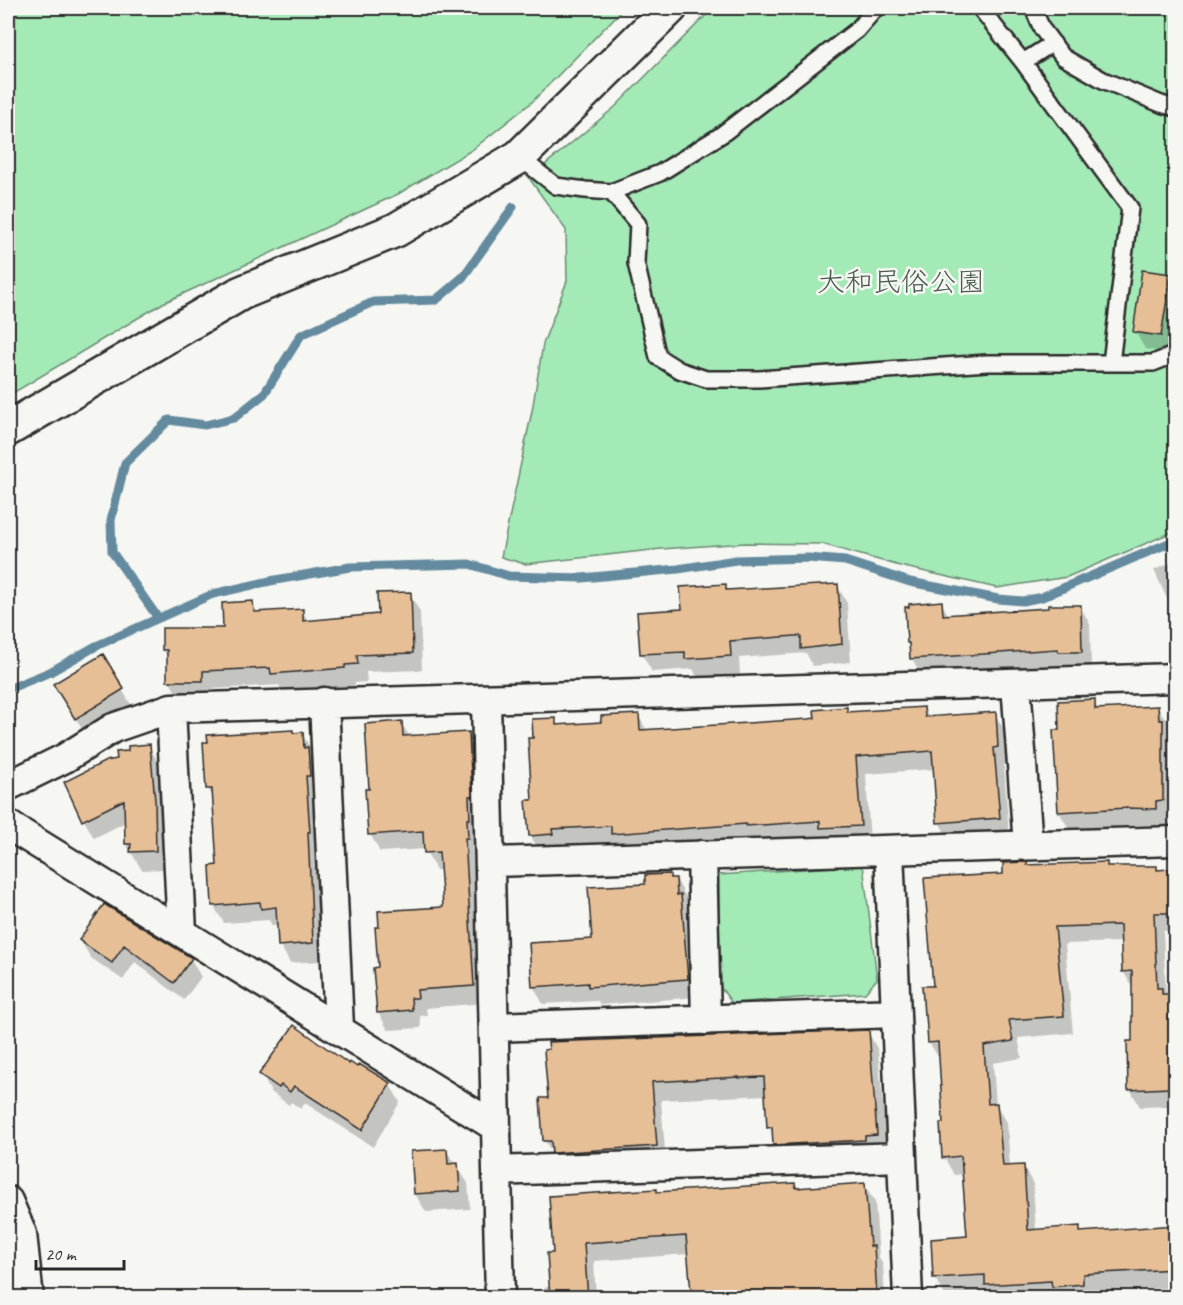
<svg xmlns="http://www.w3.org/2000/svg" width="1183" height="1305" viewBox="0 0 1183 1305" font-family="Caveat,'Klee One',sans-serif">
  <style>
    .green { fill: #a4eab7; stroke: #688a71; stroke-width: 1.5 }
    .shadow { fill: #0003 }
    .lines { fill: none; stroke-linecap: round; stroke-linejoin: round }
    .stream { stroke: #638a9e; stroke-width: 9 }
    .building { fill: #e7bf97; stroke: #2b2b2b; stroke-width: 1.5 }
    .service-casing { stroke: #2b2b2b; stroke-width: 20 }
    .minor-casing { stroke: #2b2b2b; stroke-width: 33 }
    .tertiary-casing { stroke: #2b2b2b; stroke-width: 38 }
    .service { stroke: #f6f6f2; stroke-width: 15 }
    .minor { stroke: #f6f6f2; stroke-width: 28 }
    .tertiary { stroke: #f6f6f2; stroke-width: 33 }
    .labels { text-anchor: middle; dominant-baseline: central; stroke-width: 5; stroke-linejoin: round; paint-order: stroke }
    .park-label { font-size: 28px; fill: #495b4e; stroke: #f6f6f2 }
  </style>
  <rect width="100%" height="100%" fill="#f6f6f2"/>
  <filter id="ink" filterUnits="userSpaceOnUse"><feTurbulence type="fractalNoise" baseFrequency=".0167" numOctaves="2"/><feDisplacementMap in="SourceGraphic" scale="12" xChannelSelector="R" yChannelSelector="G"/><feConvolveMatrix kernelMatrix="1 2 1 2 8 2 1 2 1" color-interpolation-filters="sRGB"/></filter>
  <g filter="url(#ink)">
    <path class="green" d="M 8,8 L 624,8 L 532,102 L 472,150 L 398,194 L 163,303 L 8,396 Z
      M 713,8 L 1175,8 L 1175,531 L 1067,577 L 997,588 L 900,566 L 822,544 L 745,543 L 661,549 L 525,564 L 501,557 L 532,411 L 543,344 L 567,281 L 566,230 L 529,178 L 615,107 Z
      M 863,865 L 877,979 L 865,993 L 732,1003 L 718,984 L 719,875 Z"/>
    <path class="shadow" d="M 1170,275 L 1176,285 L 1176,324 L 1171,354 L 1145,349 L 1135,331 Z
      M 1176,561 L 1176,619 L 1154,570 Z
      M 837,585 L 847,603 L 851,662 L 813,666 L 806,653 L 739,658 L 740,674 L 697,677 L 693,669 L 652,672 L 642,654 L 683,611 L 725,586 L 729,591 Z
      M 410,594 L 420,612 L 422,670 L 366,672 L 367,682 L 355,683 L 355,686 L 282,691 L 279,685 L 213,689 L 213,699 L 179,698 L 169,680 L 169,659 L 163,650 L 225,630 L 252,603 L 258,613 L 302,611 L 309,622 L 379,616 Z
      M 941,603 L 949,616 L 1080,606 L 1090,624 L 1091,669 L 1070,669 L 1068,667 L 922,677 L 912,659 L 911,647 L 908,642 L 910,608 Z
      M 102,656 L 133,708 L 86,736 L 55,684 Z
      M 1094,701 L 1099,711 L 1158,708 L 1164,718 L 1176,718 L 1176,827 L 1139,825 L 1070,830 L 1059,812 L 1055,732 L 1060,732 Z
      M 924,708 L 929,718 L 995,714 L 1005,732 L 1008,765 L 1004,765 L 1009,836 L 949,840 L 939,822 L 935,769 L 866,774 L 870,843 L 623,852 L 618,843 L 562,846 L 541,853 L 530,835 L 533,802 L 534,739 L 555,720 L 558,726 L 603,723 L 638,715 L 647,731 L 810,721 L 846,709 L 848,713 Z
      M 401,723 L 410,737 L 468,734 L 478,752 L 477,855 L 474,856 L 484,1003 L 426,1008 L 427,1015 L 420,1016 L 421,1028 L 388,1030 L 378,1012 L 380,969 L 444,908 L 442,870 L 436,870 L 425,849 L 380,852 L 370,834 L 371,791 Z
      M 294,734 L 302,734 L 313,752 L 322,961 L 290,963 L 280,945 L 278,926 L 272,926 L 269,920 L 224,923 L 213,905 L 219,867 L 214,800 L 208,788 Z
      M 149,746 L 159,764 L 165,820 L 165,869 L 142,870 L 126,844 L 126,822 L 94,838 L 84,820 L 119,760 L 130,752 Z
      M 1026,864 L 1028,866 L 1106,864 L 1108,868 L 1156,867 L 1158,871 L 1168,871 L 1176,883 L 1176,930 L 1163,931 L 1166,996 L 1168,996 L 1176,1009 L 1176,1106 L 1140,1107 L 1130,1089 L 1134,1042 L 1134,990 L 1123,971 L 1122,942 L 1065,944 L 1073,1033 L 1018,1038 L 1022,1058 L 993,1063 L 996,1105 L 1007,1122 L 1010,1167 L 1023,1166 L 1033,1184 L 1036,1231 L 1079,1228 L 1082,1234 L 1176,1227 L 1176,1298 L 1173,1298 L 1167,1288 L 1092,1292 L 1092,1298 L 994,1298 L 991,1292 L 945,1295 L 934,1277 L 968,1237 L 964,1174 L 954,1175 L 944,1157 L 944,1124 L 940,1060 L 929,1042 L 928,1019 L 925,1014 L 934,987 L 1005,876 Z
      M 669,875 L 672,880 L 676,879 L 686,897 L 686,906 L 691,914 L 697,997 L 600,1005 L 598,1001 L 543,1004 L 533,986 L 594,941 L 647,885 Z
      M 104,906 L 191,959 L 201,977 L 184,1000 L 135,962 L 123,980 L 91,958 L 80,940 Z
      M 868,1032 L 878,1050 L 887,1153 L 785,1162 L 774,1144 L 774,1136 L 769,1127 L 767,1095 L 661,1100 L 666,1163 L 555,1159 L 545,1141 L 542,1100 Z
      M 349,1067 L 390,1085 L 400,1102 L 373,1147 L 305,1103 L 301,1109 L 291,1102 L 289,1105 L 271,1092 L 261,1074 Z
      M 446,1150 L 468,1183 L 470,1209 L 426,1212 L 415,1194 Z
      M 794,1185 L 797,1189 L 864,1185 L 875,1202 L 879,1257 L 883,1265 L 885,1298 L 696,1298 L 692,1292 L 689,1254 L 594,1261 L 596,1298 L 545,1298 L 544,1287 L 551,1287 L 554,1254 L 658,1194 Z"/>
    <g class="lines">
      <path class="stream" d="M 158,618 L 112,552 L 111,520 L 125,463 L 169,420 L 205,425 L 234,418 L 264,394 L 301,335 L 373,302 L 436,300 L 463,277 L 513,207
        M 8,689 L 50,672 L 96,646 L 213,594 L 270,581 L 350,567 L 469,564 L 509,576 L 582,578 L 678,569 L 736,560 L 808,558 L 845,561 L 910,582 L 998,599 L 1023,601 L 1042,597 L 1176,540"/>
    </g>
    <path class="building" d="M 1142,270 L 1171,274 L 1161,336 L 1133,332 Z
      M 726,584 L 726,590 L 838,584 L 842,644 L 801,649 L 801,636 L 795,636 L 730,641 L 731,656 L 685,659 L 685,652 L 640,654 L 637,612 L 682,609 L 680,587 Z
      M 411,592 L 413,653 L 357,655 L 358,664 L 345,665 L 345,668 L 271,674 L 270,668 L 203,671 L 203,681 L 167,681 L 167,650 L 162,650 L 162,628 L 223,628 L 222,603 L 253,601 L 254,612 L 303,609 L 303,621 L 378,614 L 377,593 Z
      M 942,601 L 943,615 L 1048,608 L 1048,605 L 1081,605 L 1082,652 L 1058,652 L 1058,649 L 910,659 L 909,643 L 907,643 L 905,607 L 909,607 L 909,604 Z
      M 103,654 L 124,689 L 75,719 L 53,684 Z
      M 1095,699 L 1095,709 L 1158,706 L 1159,720 L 1163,720 L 1163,800 L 1156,801 L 1156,809 L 1128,808 L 1058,812 L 1053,730 L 1059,730 L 1058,701 Z
      M 847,707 L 847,712 L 924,707 L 925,717 L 996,712 L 998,747 L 994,748 L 1000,818 L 937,823 L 932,751 L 856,757 L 861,826 L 820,828 L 820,821 L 746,826 L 746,824 L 611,834 L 611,826 L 552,829 L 553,834 L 529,836 L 526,800 L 532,800 L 528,738 L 533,738 L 532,719 L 556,718 L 556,725 L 601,722 L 601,716 L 639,714 L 640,730 L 809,719 L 815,718 L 814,710 Z
      M 402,721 L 403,736 L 469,732 L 472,796 L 469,796 L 470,819 L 467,819 L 468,838 L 465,838 L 474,986 L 417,990 L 418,998 L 411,998 L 412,1010 L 377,1013 L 373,968 L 378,967 L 375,927 L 379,927 L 378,911 L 443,907 L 439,852 L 424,853 L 423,831 L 368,835 L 365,789 L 369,789 L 365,724 Z
      M 293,730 L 293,733 L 303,732 L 304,748 L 308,747 L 310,776 L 306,776 L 310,832 L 308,832 L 313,943 L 278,946 L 276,907 L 261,909 L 260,902 L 212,906 L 210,866 L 217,865 L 212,789 L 206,789 L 203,742 L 208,742 L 207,735 Z
      M 150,744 L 155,801 L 156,851 L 130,852 L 131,844 L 125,844 L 124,800 L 82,821 L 64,782 L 106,761 L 117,759 L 116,752 L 128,751 L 128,746 Z
      M 1027,862 L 1027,865 L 1107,862 L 1107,866 L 1157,866 L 1157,870 L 1169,869 L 1169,877 L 1174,877 L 1174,913 L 1154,913 L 1157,988 L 1162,988 L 1162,994 L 1169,994 L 1170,1088 L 1128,1090 L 1127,1041 L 1132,1041 L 1132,971 L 1122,972 L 1120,925 L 1055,927 L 1064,1016 L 1009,1020 L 1013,1041 L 984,1046 L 988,1104 L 997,1103 L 1003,1166 L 1024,1165 L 1028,1230 L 1080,1226 L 1080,1232 L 1176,1225 L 1176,1269 L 1083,1274 L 1083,1284 L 1052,1287 L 1051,1281 L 985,1285 L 985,1275 L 933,1278 L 931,1239 L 967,1236 L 961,1156 L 942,1158 L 940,1123 L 943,1123 L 938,1042 L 928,1043 L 926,1015 L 924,1015 L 922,986 L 933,986 L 924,878 L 1003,874 L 1003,863 Z
      M 670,874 L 670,878 L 676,878 L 677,895 L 681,894 L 688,979 L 588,987 L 588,983 L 532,987 L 529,943 L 592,939 L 588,887 L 645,884 L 645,875 Z
      M 104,904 L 192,958 L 174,983 L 124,945 L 112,963 L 79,940 Z
      M 294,1025 L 349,1064 L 350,1062 L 357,1067 L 359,1064 L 391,1083 L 362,1130 L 294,1086 L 290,1092 L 281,1085 L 279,1088 L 259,1074 Z
      M 869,1030 L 877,1135 L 865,1136 L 865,1140 L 773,1145 L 772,1127 L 767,1128 L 764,1077 L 739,1078 L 739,1077 L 652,1082 L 657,1146 L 552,1153 L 551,1141 L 543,1141 L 540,1098 L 548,1098 L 544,1050 L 549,1049 L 548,1042 Z
      M 447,1149 L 448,1164 L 458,1163 L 460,1191 L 414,1194 L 411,1151 Z
      M 795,1183 L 796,1188 L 865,1183 L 870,1246 L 874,1246 L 877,1296 L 705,1298 L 705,1292 L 691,1292 L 686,1236 L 584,1243 L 588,1298 L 550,1298 L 547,1253 L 553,1253 L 549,1196 L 657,1189 L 657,1192 Z"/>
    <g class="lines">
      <g class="service-casing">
        <path id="service" d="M 980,8 L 1023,62 L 1130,208 L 1111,363
          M 1033,8 L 1042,29 L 1063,57 L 1103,80 L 1161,104 L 1176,108
          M 1023,62 L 1053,43
          M 519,157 L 556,186 L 585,190 L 611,192 L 660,173 L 721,135 L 857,30 L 876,8
          M 611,192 L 638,224 L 636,263 L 658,357 L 679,370 L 706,379 L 759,379 L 987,363 L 1153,363 L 1176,354"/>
      </g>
      <g class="minor-casing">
        <path id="minor" d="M 1016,684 L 1028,845
          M 486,700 L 500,1298
          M 324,702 L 339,1028
          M 171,708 L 182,932
          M 8,786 L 65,758 L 113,728 L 171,708 L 1176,678
          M 8,825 L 496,1127
          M 889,850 L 908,1298
          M 702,855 L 706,1020
          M 490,862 L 1176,841
          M 494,1027 L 896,1013
          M 497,1171 L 902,1157
          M 8,1201 L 22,1234 L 29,1298"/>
      </g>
      <g class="tertiary-casing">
        <path id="tertiary" d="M 8,429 L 241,293 L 396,230 L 519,157 L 670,8"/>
      </g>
      <use href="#service" class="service"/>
      <use href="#minor" class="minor"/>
      <use href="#tertiary" class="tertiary"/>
    </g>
  </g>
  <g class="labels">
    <g class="park-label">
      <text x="901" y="281">大和民俗公園</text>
    </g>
  </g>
  <rect width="1183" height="1305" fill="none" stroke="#f6f6f2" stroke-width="30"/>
  <rect x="15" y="15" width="1153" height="1275" fill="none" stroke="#2b2b2b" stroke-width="2" filter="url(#ink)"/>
  <path d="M36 1260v9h88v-9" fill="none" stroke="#2b2b2b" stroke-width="3"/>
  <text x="45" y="1260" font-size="18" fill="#2b2b2b" stroke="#f6f6f2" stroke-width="4.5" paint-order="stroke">20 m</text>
</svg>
